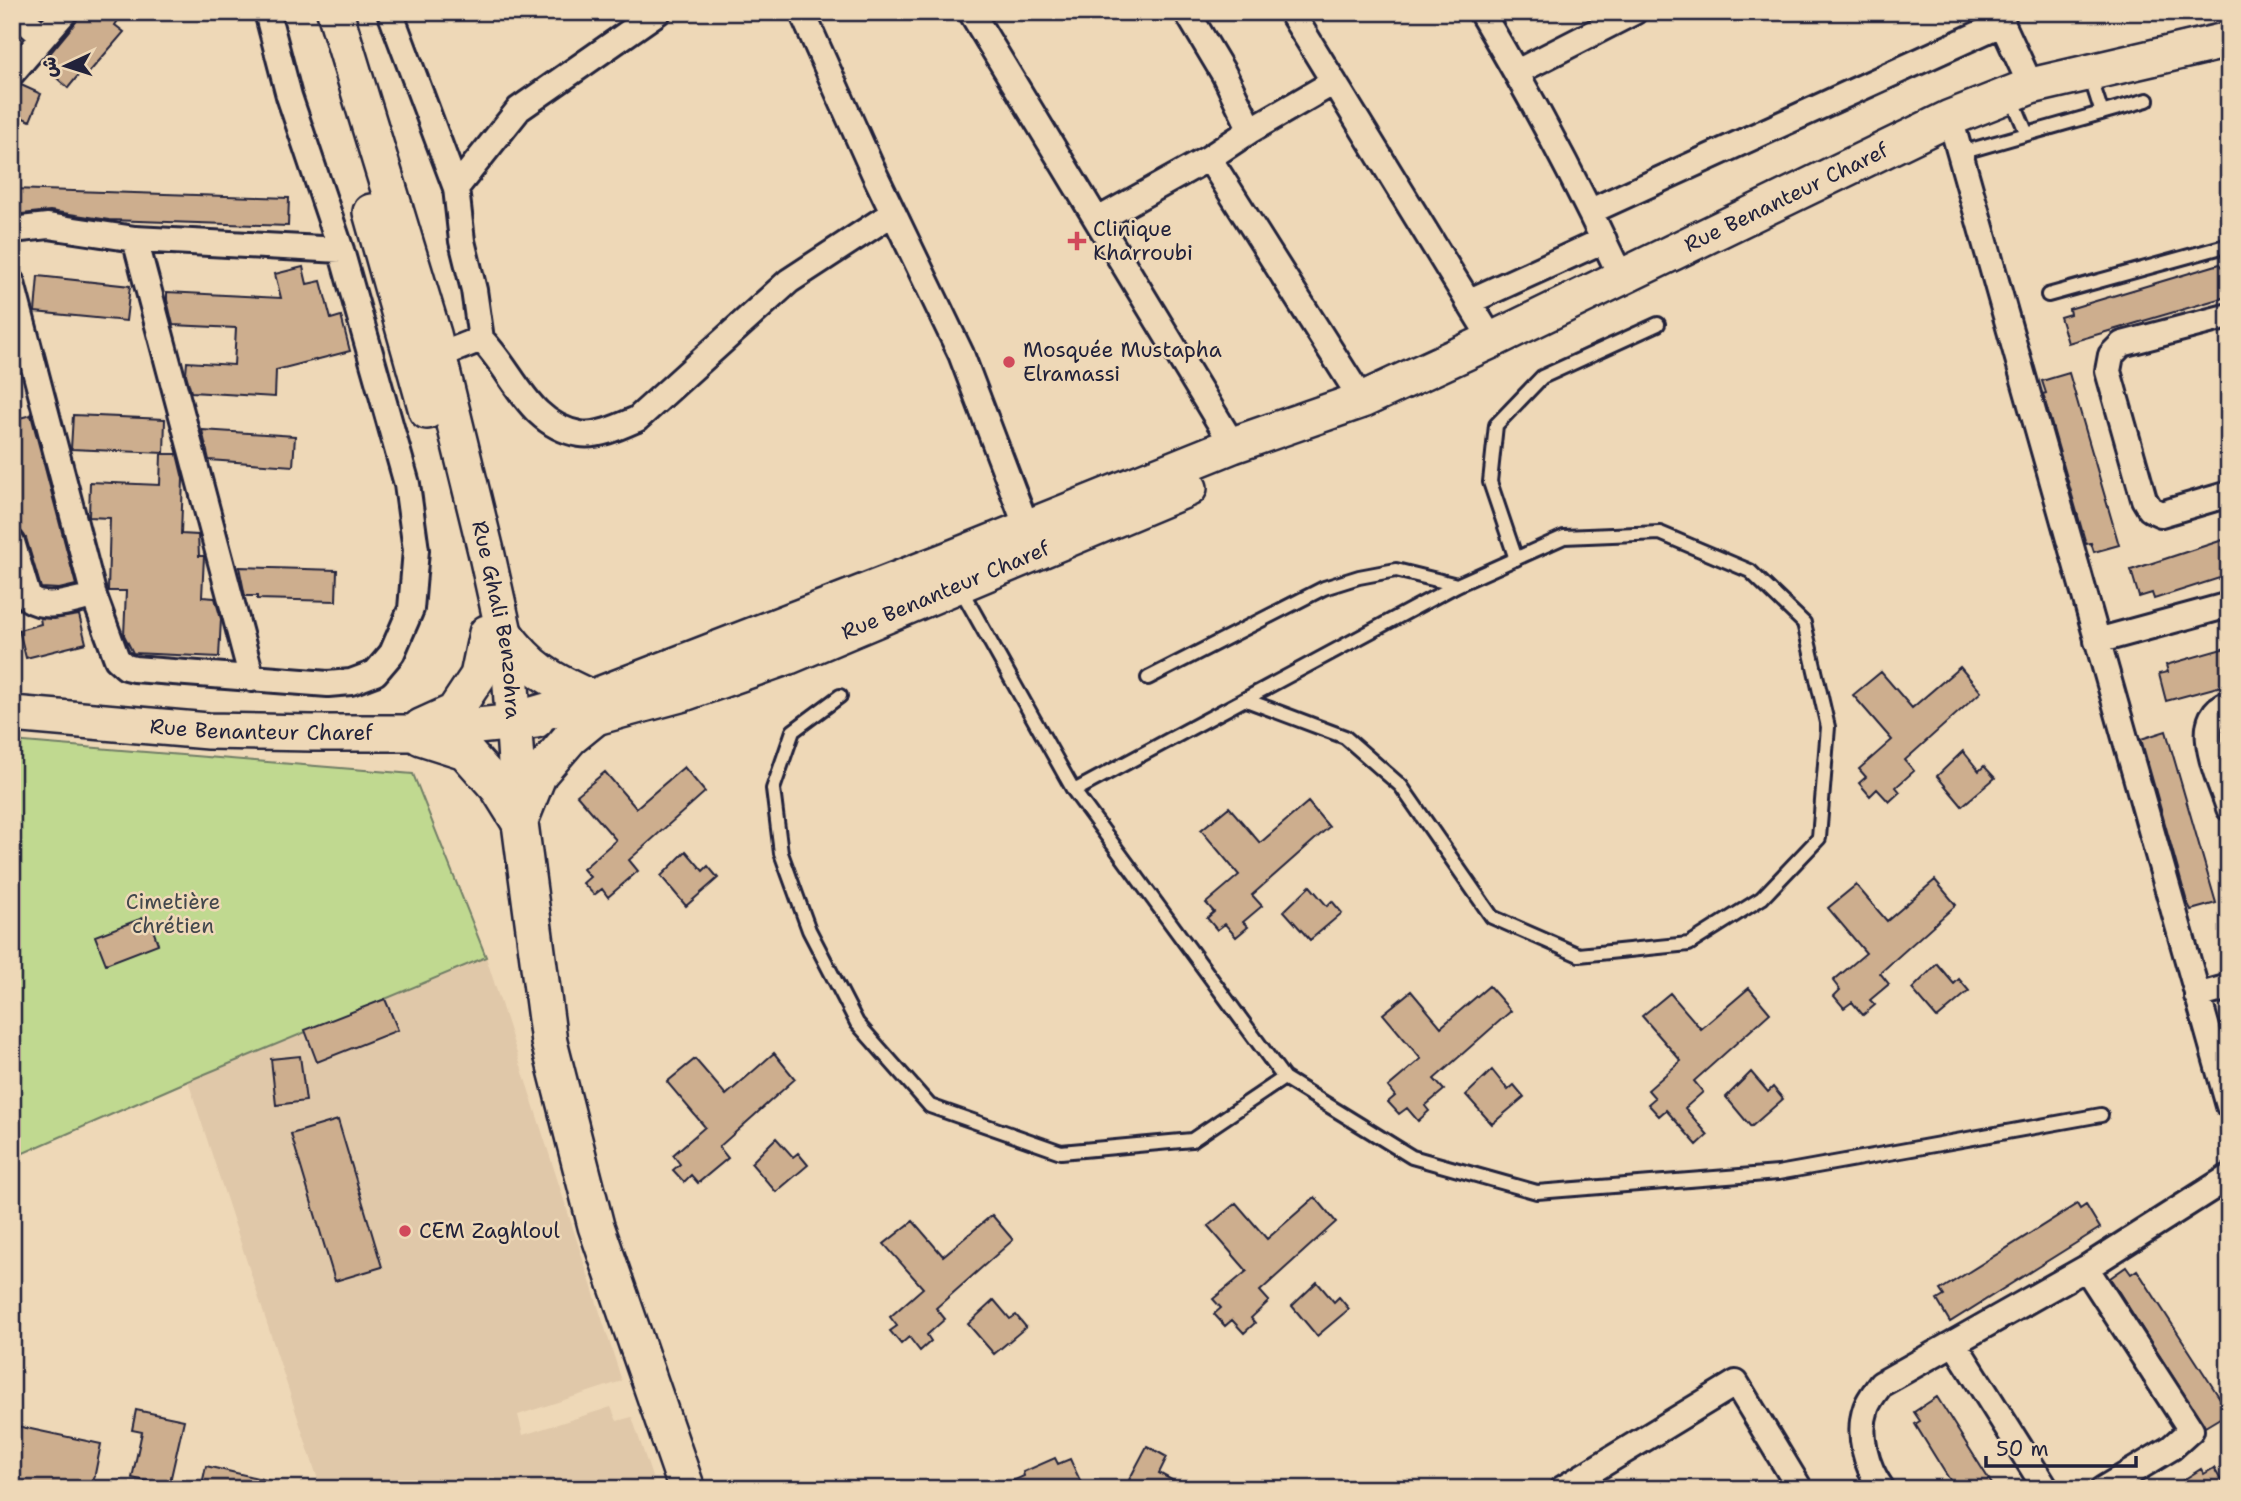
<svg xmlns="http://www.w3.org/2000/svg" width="2241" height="1501" viewBox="0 0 2241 1501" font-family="'Shantell Sans','Playpen Sans Arabic',sans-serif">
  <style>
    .built { fill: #e0c8a9 }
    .green { fill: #c0d990; stroke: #717e66; stroke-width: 2 }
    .building { fill: #cdae8e; stroke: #22223b; stroke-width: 2 }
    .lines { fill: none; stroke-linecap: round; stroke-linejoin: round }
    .lane-casing { stroke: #22223b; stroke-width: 18 }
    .street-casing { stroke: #22223b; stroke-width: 30 }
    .secondary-casing { stroke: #22223b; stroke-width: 40 }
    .lane { stroke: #eed8b7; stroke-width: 12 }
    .street { stroke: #eed8b7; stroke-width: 24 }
    .secondary { stroke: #eed8b7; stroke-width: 35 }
    .poi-dot { fill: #d1495b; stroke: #eed8b7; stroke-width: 2.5 }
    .labels { text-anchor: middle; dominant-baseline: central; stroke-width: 5; stroke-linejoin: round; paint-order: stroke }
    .street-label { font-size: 21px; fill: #22223b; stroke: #eed8b7 }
    .poi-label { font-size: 21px; fill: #22223b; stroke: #eed8b7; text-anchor: start }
    .park-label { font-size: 21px; fill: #42474c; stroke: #eed8b7 }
  </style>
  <rect width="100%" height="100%" fill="#eed8b7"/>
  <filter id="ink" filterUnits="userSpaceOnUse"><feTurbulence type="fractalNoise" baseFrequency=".0143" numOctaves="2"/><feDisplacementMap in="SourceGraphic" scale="14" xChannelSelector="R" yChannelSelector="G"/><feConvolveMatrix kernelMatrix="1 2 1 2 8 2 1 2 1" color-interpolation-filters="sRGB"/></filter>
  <g filter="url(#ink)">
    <path class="built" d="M 486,957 L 622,1381 L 518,1415 L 523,1435 L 611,1407 L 617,1421 L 632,1417 L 656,1489 L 321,1489 L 188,1081 Z"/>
    <path class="green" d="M 12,741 L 413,774 L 486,957 L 188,1081 L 12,1158 Z"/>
    <path class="building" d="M 80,12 L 86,12 L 95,19 L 101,12 L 111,12 L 119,19 L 115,25 L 124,32 L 86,76 L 81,72 L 68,88 L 50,72 L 56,65 L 47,57 L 76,22 Z
      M 21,85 L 41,94 L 30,121 L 12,113 L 12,104 Z
      M 12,189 L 289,198 L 288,226 L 109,220 L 50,211 L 12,215 Z
      M 2220,264 L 2224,269 L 2229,267 L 2229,296 L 2068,343 L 2060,317 L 2070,314 L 2069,309 Z
      M 303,267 L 307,284 L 321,281 L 331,319 L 341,316 L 350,351 L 276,370 L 275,397 L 191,392 L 186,374 L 187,362 L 234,365 L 236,328 L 173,325 L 167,300 L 167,292 L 281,298 L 275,274 Z
      M 38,276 L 130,286 L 126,321 L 35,312 Z
      M 2069,373 L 2119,545 L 2094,552 L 2091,543 L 2086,544 L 2043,394 L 2046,393 L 2042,381 Z
      M 31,415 L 76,585 L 59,589 L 41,588 L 26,538 L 18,529 L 12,508 L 12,420 Z
      M 73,415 L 165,419 L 164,453 L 71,449 Z
      M 202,430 L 295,436 L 293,466 L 209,460 Z
      M 161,454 L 177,454 L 183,479 L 181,534 L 198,535 L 199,556 L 204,556 L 202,597 L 215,598 L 221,619 L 219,657 L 133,653 L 124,635 L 126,591 L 108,591 L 110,518 L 89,517 L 90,482 L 160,485 Z
      M 2229,538 L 2229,575 L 2154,599 L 2152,593 L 2139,597 L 2131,570 Z
      M 239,567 L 337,570 L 336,601 L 257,599 L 257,596 L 245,596 Z
      M 79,615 L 86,643 L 26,658 L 19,630 L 41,624 L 40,618 L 54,619 Z
      M 2229,647 L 2229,684 L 2166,701 L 2159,674 L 2168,672 L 2166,665 Z
      M 1960,667 L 1981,692 L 1905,760 L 1914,771 L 1896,787 L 1900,792 L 1889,802 L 1877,789 L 1870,796 L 1859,783 L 1866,777 L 1859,769 L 1892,740 L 1853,695 L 1881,672 L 1912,708 Z
      M 2166,731 L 2216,903 L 2191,910 L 2187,902 L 2141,739 Z
      M 1963,751 L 1979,771 L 1984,766 L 1995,778 L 1962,806 L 1937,776 Z
      M 684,767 L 705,792 L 629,860 L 638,871 L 608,897 L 602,889 L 594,895 L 583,883 L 590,877 L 583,869 L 616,840 L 577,795 L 605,772 L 636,808 Z
      M 1308,802 L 1329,827 L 1252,895 L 1262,906 L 1243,922 L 1248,927 L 1236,937 L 1225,924 L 1217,930 L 1207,918 L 1214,912 L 1206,903 L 1239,875 L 1201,830 L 1229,807 L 1260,843 Z
      M 686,851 L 703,871 L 708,866 L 718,878 L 686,906 L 661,876 Z
      M 1935,880 L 1956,905 L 1880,973 L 1889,984 L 1870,1000 L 1875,1005 L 1863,1015 L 1852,1002 L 1844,1008 L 1834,996 L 1840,990 L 1833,981 L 1866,953 L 1828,908 L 1856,885 L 1887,921 Z
      M 1310,886 L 1327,906 L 1332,901 L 1342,913 L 1310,940 L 1284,911 Z
      M 148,916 L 158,944 L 106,964 L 95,936 Z
      M 1937,964 L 1954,984 L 1959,979 L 1969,991 L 1937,1018 L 1912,989 Z
      M 1489,986 L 1511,1011 L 1434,1079 L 1444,1090 L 1425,1106 L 1429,1111 L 1418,1121 L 1407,1108 L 1399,1114 L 1388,1102 L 1395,1096 L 1388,1087 L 1421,1059 L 1383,1014 L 1411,991 L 1441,1027 Z
      M 1749,988 L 1770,1013 L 1694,1081 L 1703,1092 L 1685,1108 L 1708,1135 L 1697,1145 L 1666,1110 L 1659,1116 L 1648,1104 L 1655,1098 L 1648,1090 L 1681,1061 L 1642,1016 L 1670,993 L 1701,1029 Z
      M 385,999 L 398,1030 L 317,1062 L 305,1030 Z
      M 774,1053 L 795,1079 L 719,1147 L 728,1158 L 698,1183 L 691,1175 L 684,1182 L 673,1170 L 680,1164 L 673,1155 L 705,1127 L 667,1082 L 695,1059 L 726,1095 Z
      M 300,1056 L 306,1101 L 276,1105 L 271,1059 Z
      M 1492,1070 L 1508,1090 L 1514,1085 L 1524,1097 L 1492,1124 L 1466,1095 Z
      M 1751,1072 L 1768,1092 L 1773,1087 L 1783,1099 L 1751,1127 L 1726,1097 Z
      M 338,1120 L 382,1267 L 335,1281 L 291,1134 Z
      M 776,1138 L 793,1157 L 798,1153 L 808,1165 L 776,1192 L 751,1163 Z
      M 1315,1197 L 1336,1222 L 1260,1291 L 1269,1301 L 1251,1318 L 1255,1323 L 1244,1333 L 1232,1320 L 1225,1326 L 1214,1314 L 1221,1308 L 1213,1299 L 1247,1271 L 1208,1226 L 1236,1203 L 1267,1239 Z
      M 2077,1204 L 2080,1209 L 2086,1205 L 2100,1228 L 1950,1322 L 1937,1300 L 1944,1296 L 1940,1290 Z
      M 992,1215 L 1013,1240 L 936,1308 L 945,1319 L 927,1335 L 931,1341 L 920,1351 L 909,1337 L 901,1344 L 890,1331 L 897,1326 L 890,1317 L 923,1288 L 884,1244 L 913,1221 L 943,1256 Z
      M 2126,1267 L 2131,1274 L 2137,1270 L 2225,1406 L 2221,1408 L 2225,1415 L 2205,1427 L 2110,1278 Z
      M 1317,1282 L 1334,1302 L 1339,1297 L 1349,1309 L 1317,1336 L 1292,1306 Z
      M 994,1300 L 1010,1319 L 1016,1315 L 1026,1327 L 994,1354 L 968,1324 Z
      M 1937,1397 L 1995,1489 L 1956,1489 L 1944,1471 L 1915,1424 L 1920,1421 L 1914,1412 Z
      M 136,1410 L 184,1420 L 169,1486 L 132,1478 L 142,1432 L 132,1430 Z
      M 12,1425 L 101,1444 L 92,1489 L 31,1489 L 32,1487 L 12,1483 Z
      M 1147,1446 L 1167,1457 L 1159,1473 L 1188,1489 L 1144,1489 L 1129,1480 Z
      M 1055,1458 L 1058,1464 L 1070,1459 L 1084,1489 L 995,1489 L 1024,1476 L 1023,1472 Z
      M 206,1466 L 275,1482 L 275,1489 L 201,1489 Z
      M 2214,1468 L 2226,1489 L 2169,1489 L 2201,1469 L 2204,1474 Z"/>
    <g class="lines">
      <g class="lane-casing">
        <path id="lane" d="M 2089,73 L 2102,113
          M 2011,96 L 2027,134
          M 1960,153 L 2147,100
          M 2048,295 L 2229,245
          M 1516,559 L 1490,482 L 1496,425 L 1542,377 L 1658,324
          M 959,586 L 1074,791 L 1284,1078 L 1412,1157 L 1537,1192 L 1778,1173 L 2101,1115
          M 1148,678 L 1324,588 L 1359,577 L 1396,570 L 1457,585
          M 840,696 L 793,731 L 773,789 L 781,853 L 809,930 L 857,1023 L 930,1106 L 1061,1152 L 1192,1140 L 1284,1078
          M 1074,791 L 1457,585 L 1564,537 L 1660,533 L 1750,571 L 1804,623 L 1828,727 L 1819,838 L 1762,898 L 1689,944 L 1579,955 L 1492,917 L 1401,786 L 1345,737 L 1246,700"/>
      </g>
      <g class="street-casing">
        <path id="street" d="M 15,12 L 43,37
          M 390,12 L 456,188
          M 802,12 L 874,173 L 961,354 L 1027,528
          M 971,12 L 1233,445
          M 1187,12 L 1224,74 L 1251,130
          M 1291,12 L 1492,340
          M 1481,12 C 1532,98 1579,186 1621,277
          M 1997,12 L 2031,86
          M 1517,72 L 1634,12
          M 12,73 L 65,12
          M 1950,118 L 2229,1106
          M 1209,158 L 1362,400
          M 1591,211 L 2003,23
          M 1098,220 L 1209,158 L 1251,130 L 1334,82
          M 12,230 L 48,226 L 135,239 L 341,250
          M 135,239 L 252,679
          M 12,283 L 94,596 L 117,659 L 126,667 L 134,669 L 328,684 L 351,682 L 375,673 L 392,653 L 411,609 L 416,550 L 407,484 L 341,250 L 289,96 L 267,12
          M 1468,302 L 1604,240
          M 2229,316 L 2122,344 L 2111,355 L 2108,371 L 2144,499 L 2150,509 L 2161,514 L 2229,494
          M 481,339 C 514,372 528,425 580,434 C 598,437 621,426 637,419 L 789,281 L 893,213
          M 438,356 L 481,339 L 474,290 L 462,241 L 456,188 L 519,109 L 658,12
          M 12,542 L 29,599 C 48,611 73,600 94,596
          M 2097,641 L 2229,605
          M 2229,703 C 2188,717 2220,779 2229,808
          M 2197,996 L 2229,987
          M 2086,1268 L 2191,1430 L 2171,1448 L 2103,1489
          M 1954,1343 L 2046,1489
          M 1562,1489 L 1736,1383 L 1800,1489
          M 1882,1489 C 1866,1467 1857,1434 1866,1408 C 1869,1399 1876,1391 1881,1384 L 2086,1268 L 2229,1177"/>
      </g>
      <g class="secondary-casing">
        <g id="secondary">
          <path id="s1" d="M 335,12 L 433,334 L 486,551 L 509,655 L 520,823 L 549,1042 L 596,1226 L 687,1489"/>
          <path d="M 371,212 L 427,411"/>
          <path d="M 504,633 C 532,670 549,679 591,698"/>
          <path id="s2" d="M 12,714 L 208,731 L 312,733 L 408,733 L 536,720"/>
          <path id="s3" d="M 599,716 L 684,693 L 789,656 L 1189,488"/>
          <path id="s4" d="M 512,721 L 591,698 L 945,561 L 1233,445 L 1362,400 L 1492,340 L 1950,118 L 2031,86 L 2229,40"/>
          <path d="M 421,727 L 454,712 L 478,676 L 487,633"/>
          <path d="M 421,737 L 465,751 L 498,788 L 518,820"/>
          <path d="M 522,816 L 539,774 L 570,738 L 597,716"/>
        </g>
      </g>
      <use href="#lane" class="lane"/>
      <use href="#street" class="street"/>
      <use href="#secondary" class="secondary"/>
    </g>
  </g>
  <g class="poi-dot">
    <path d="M1073.5 230.5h7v7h7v7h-7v7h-7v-7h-7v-7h7z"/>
    <circle cx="1009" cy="362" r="7"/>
    <circle cx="405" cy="1231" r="7"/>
  </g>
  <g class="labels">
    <g class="street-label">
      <text stroke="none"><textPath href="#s4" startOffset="1379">Rue Benanteur Charef</textPath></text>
      <text stroke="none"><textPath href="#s3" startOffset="369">Rue Benanteur Charef</textPath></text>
      <text stroke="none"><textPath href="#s1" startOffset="630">Rue Ghali Benzohra</textPath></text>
      <text stroke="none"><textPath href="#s2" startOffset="250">Rue Benanteur Charef</textPath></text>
    </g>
    <g class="poi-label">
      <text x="1093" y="229">Clinique<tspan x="1093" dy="24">Kharroubi</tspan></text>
      <text x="1023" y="350">Mosquée Mustapha<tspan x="1023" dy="24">Elramassi</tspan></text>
      <text x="419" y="1231">CEM Zaghloul</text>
    </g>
    <g class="park-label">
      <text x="173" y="902">Cimetière<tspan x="173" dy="24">chrétien</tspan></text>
    </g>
  </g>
  <rect width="2241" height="1501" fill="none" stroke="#eed8b7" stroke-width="42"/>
  <rect x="21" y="21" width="2199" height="1459" fill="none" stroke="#22223b" stroke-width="2.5" filter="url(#ink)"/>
  <g transform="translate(66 66) rotate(266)" stroke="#eed8b7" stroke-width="5" paint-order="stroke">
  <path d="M0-5L12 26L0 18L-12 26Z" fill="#22223b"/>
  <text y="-10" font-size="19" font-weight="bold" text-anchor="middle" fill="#22223b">ش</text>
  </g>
  <path d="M1986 1456v10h150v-10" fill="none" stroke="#22223b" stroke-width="3.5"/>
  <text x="1996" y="1456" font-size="21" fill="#22223b" stroke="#eed8b7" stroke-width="5" paint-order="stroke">50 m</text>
</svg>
